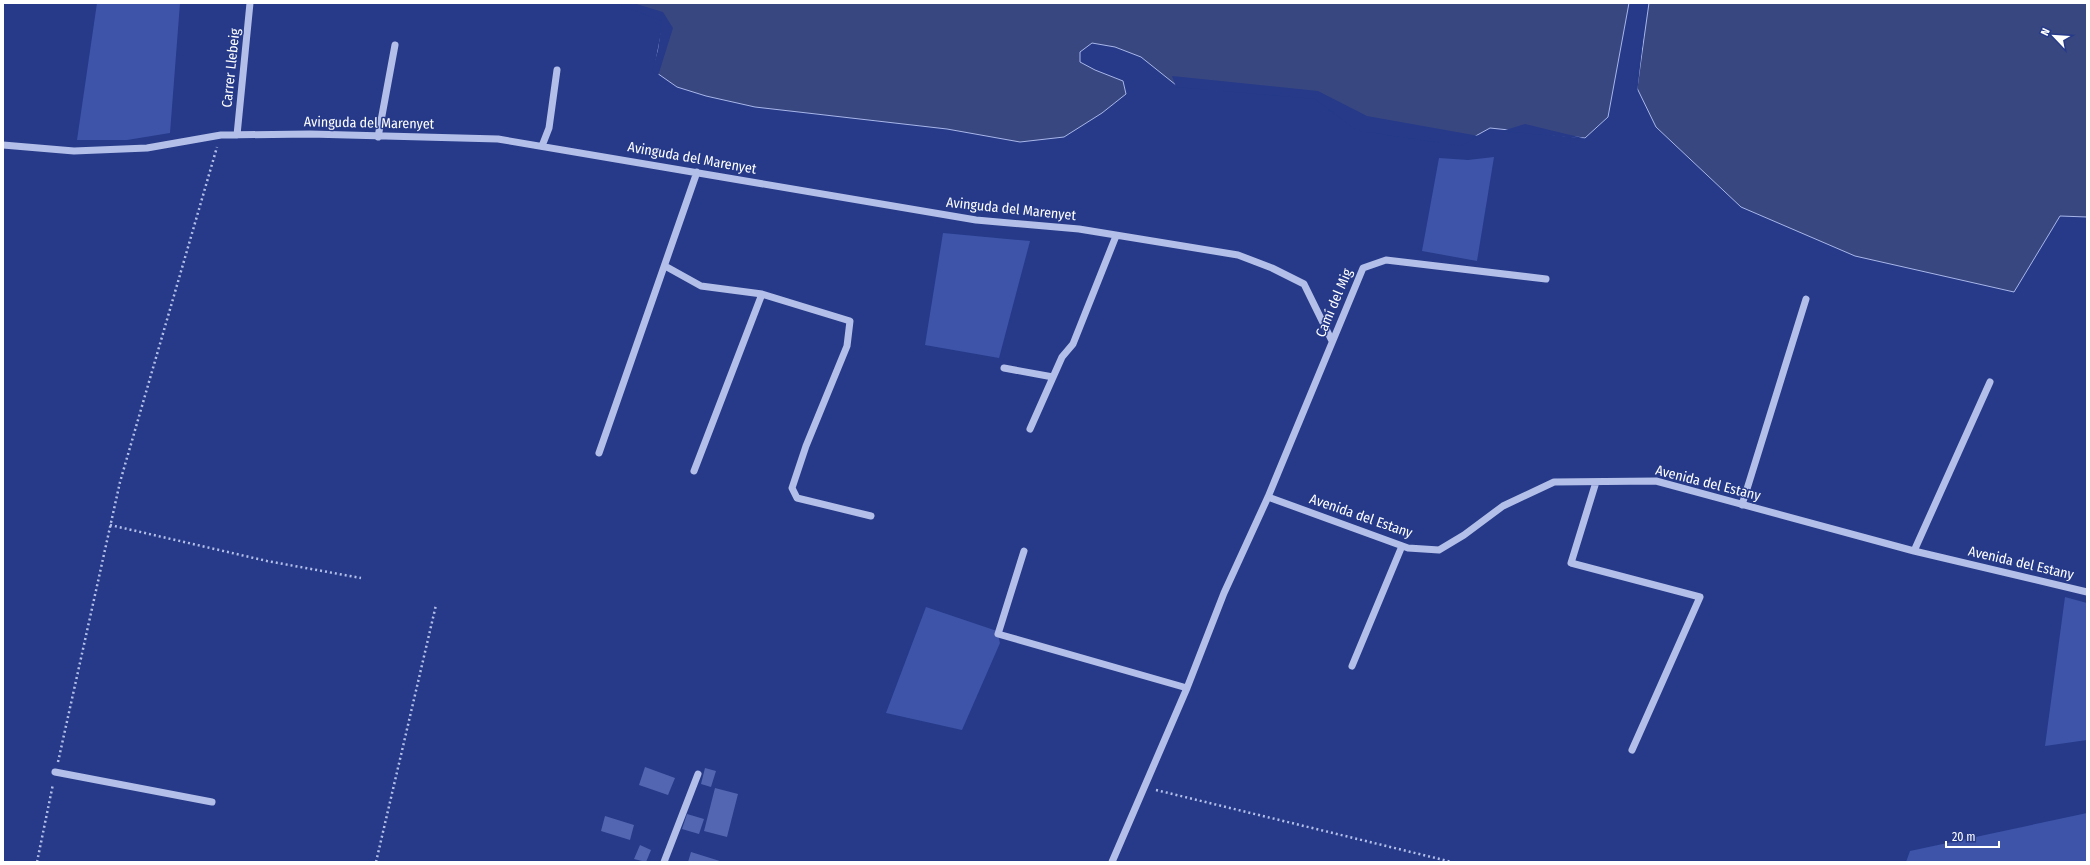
<svg xmlns="http://www.w3.org/2000/svg" width="2090" height="865" viewBox="0 0 2090 865" font-family="'Fira Sans Condensed',sans-serif">
  <style>
    .green { fill: #3e54a8 }
    .water { fill: #394781; stroke: #a8b6ea }
    .pier { fill: #263a89 }
    .building { fill: #5366b2 }
    .lines { fill: none; stroke-linecap: round; stroke-linejoin: round }
    .path { stroke: #b3bfe9; stroke-width: 2.5; stroke-dasharray: 2 3; stroke-linecap: butt }
    .minor { stroke: #b3bfe9; stroke-width: 7 }
    .labels { text-anchor: middle; dominant-baseline: central; stroke-width: 3; stroke-linejoin: round; paint-order: stroke }
    .street-label { font-size: 14px; fill: #fff; stroke: #263a89 }
  </style>
  <rect width="100%" height="100%" fill="#263a89"/>
  <path class="green" d="M 97,3 L 180,3 L 170,133 L 127,140 L 77,140 Z
    M 1494,157 L 1477,261 L 1422,251 L 1439,158 L 1468,160 Z
    M 943,233 L 1030,241 L 999,358 L 925,345 Z
    M 2065,597 L 2087,603 L 2087,740 L 2045,746 Z
    M 926,607 L 997,631 L 1000,643 L 962,730 L 886,713 Z
    M 2087,813 L 2087,862 L 1906,862 L 1910,851 Z"/>
  <path class="water" d="M 616,3 L 1629,3 L 1608,117 L 1585,138 L 1490,128 L 1461,144 L 1358,128 L 1316,97 L 1176,85 L 1141,57 L 1115,47 L 1092,43 L 1080,52 L 1080,62 L 1095,70 L 1123,81 L 1126,94 L 1102,113 L 1064,137 L 1020,142 L 947,129 L 755,107 L 706,96 L 677,87 L 654,71 L 664,20 L 631,6 Z
    M 1649,3 L 2087,3 L 2087,217 L 2060,216 L 2014,292 L 1855,256 L 1741,207 L 1656,127 L 1637,88 Z"/>
  <path class="pier" d="M 614,3 L 633,3 L 663,12 L 673,28 L 658,76 L 652,71 L 658,50 L 662,21 Z
    M 1647,3 L 1637,94 L 1635,87 Z
    M 1172,76 L 1318,91 L 1367,116 L 1479,136 L 1461,146 L 1361,131 L 1356,130 L 1315,99 L 1176,87 Z
    M 1525,124 L 1587,139 L 1502,131 Z"/>
  <path class="building" d="M 645,767 L 675,778 L 668,795 L 639,785 Z
    M 705,768 L 716,771 L 711,787 L 701,784 Z
    M 715,788 L 738,794 L 727,837 L 704,831 Z
    M 687,814 L 704,819 L 699,834 L 682,829 Z
    M 605,816 L 634,825 L 630,840 L 601,831 Z
    M 640,845 L 651,850 L 646,862 L 634,859 Z
    M 691,852 L 723,862 L 688,862 Z"/>
  <g class="lines">
    <path class="path" d="M 110,525 L 267,561 L 361,578
      M 58,762 L 120,482 L 217,147
      M 1156,790 L 1452,862
      M 37,862 L 53,784
      M 376,862 L 436,605"/>
    <path class="minor" d="M 237,135 L 250,3
      M 378,137 L 395,45
      M 3,145 L 74,151 L 147,148 L 221,135 L 310,134 L 498,139 L 976,220 L 1079,229 L 1238,255 L 1272,268 L 1304,284 L 1332,341
      M 542,146 L 549,128 L 557,70
      M 665,266 L 701,286 L 762,294 L 850,321 L 847,346 L 806,446 L 792,488 L 797,498 L 871,516
      M 1004,368 L 1053,377
      M 1030,429 L 1062,357 L 1073,344 L 1116,236
      M 599,453 L 697,172
      M 694,471 L 762,294
      M 1596,482 L 1571,563 L 1700,597 L 1632,750
      M 1268,497 L 1408,548 L 1439,550 L 1464,535 L 1503,506 L 1554,482 L 1656,481 L 1914,551 L 2087,592
      M 1742,505 L 1806,299
      M 1024,551 L 998,634 L 1187,688
      M 1914,551 L 1990,382
      M 1352,666 L 1402,546
      M 55,772 L 212,802
      M 664,862 L 698,774
      M 1112,862 L 1187,688 L 1224,593 L 1268,497 L 1363,268 L 1386,260 L 1546,279"/>
  </g>
  <g class="labels">
    <g class="street-label">
      <text transform="translate(231 68) rotate(-84)">Carrer Llebeig</text>
      <text transform="translate(369 123) rotate(1)">Avinguda del Marenyet</text>
      <text transform="translate(692 158) rotate(10)">Avinguda del Marenyet</text>
      <text transform="translate(1011 209) rotate(6)">Avinguda del Marenyet</text>
      <text transform="translate(1334 303) rotate(-67)">Camí del Mig</text>
      <text transform="translate(1708 483) rotate(14)">Avenida del Estany</text>
      <text transform="translate(1361 516) rotate(19)">Avenida del Estany</text>
      <text transform="translate(2021 563) rotate(13)">Avenida del Estany</text>
    </g>
  </g>
  <rect width="2090" height="865" fill="none" stroke="#ffffff" stroke-width="8"/>
  <g transform="translate(2054 36) rotate(295)" stroke="#263a89" stroke-width="3" paint-order="stroke">
  <path d="M0-3L7 15L0 10L-7 15Z" fill="#ffffff"/>
  <text y="-6" font-size="11" font-weight="bold" text-anchor="middle" fill="#ffffff">N</text>
  </g>
  <path d="M1946 841v6h53v-6" fill="none" stroke="#ffffff" stroke-width="2"/>
  <text x="1952" y="841" font-size="12" fill="#ffffff" stroke="#263a89" stroke-width="3" paint-order="stroke">20 m</text>
</svg>
